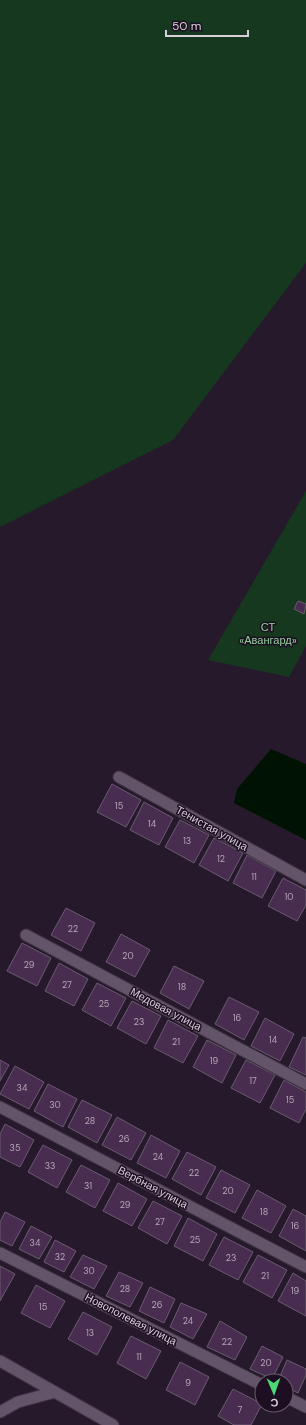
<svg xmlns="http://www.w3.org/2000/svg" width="306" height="1425" viewBox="0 0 306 1425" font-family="'DM Sans',sans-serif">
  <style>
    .green { fill: #16381f }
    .water { fill: #001302 }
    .building { fill: #482d50; stroke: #6b5b70 }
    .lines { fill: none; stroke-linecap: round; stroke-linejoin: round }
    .minor-casing { stroke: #3f3543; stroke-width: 13 }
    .minor { stroke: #645469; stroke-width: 11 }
    .labels { text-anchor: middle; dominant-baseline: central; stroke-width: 3; stroke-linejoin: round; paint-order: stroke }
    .number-label { font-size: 9px; fill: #b5a6b8 }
    .park-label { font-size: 11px; fill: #93d39f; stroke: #1d0f21 }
    .street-label { font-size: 11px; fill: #d9cfdb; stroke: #1d0f21 }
  </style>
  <rect width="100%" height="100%" fill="#26192b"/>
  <path class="green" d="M 0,0 L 306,0 L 306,263 L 173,440 L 0,527 Z
    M 306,491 L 306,646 L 289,677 L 208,660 Z"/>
  <path class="water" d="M 271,749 L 306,764 L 306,840 L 234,803 L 237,789 Z"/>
  <path class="building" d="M 298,601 L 306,604 L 304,614 L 294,609 Z
    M 112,784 L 141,800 L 126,827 L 97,812 Z
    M 144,802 L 173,818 L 159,845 L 130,830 Z
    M 180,820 L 209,835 L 194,863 L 165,847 Z
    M 214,838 L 243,853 L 228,881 L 199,865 Z
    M 247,855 L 276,871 L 262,898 L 233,883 Z
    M 283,878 L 306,890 L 306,905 L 297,921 L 268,906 Z
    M 66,908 L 95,923 L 81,951 L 51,935 Z
    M 121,934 L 150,950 L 135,977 L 106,962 Z
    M 22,943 L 51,958 L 37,986 L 7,971 Z
    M 59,963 L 88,979 L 74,1006 L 45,991 Z
    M 174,966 L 204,981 L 189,1009 L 160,993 Z
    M 97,983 L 126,998 L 111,1026 L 82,1010 Z
    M 229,997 L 259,1012 L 244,1040 L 215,1024 Z
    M 132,1001 L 161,1016 L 146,1044 L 117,1028 Z
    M 265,1018 L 294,1034 L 280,1061 L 251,1046 Z
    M 168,1020 L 198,1036 L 183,1063 L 154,1048 Z
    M 303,1037 L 306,1038 L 306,1075 L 289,1067 Z
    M 207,1040 L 236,1055 L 222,1083 L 193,1067 Z
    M 0,1060 L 9,1065 L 0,1081 Z
    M 246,1060 L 275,1075 L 260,1103 L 231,1088 Z
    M 15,1066 L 44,1082 L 29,1109 L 0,1094 Z
    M 284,1080 L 306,1092 L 306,1109 L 299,1123 L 270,1108 Z
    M 48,1084 L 77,1099 L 63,1127 L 34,1111 Z
    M 82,1100 L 112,1115 L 97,1143 L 68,1127 Z
    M 117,1117 L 146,1133 L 131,1160 L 102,1145 Z
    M 5,1124 L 34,1140 L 20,1167 L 0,1157 L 0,1134 Z
    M 151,1135 L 180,1151 L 166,1178 L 137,1163 Z
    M 43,1145 L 72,1160 L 57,1188 L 28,1172 Z
    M 187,1152 L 216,1167 L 201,1195 L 172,1179 Z
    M 81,1165 L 110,1180 L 95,1208 L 66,1192 Z
    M 221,1170 L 250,1185 L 235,1213 L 206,1198 Z
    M 118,1183 L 147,1199 L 132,1226 L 103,1211 Z
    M 257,1190 L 286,1206 L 271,1233 L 242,1218 Z
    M 153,1201 L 182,1216 L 167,1244 L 138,1228 Z
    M 293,1209 L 306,1216 L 306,1251 L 279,1236 Z
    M 5,1212 L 25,1222 L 12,1246 L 0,1240 L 0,1222 Z
    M 188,1218 L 217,1234 L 203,1261 L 174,1246 Z
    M 31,1226 L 52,1237 L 39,1259 L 19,1249 Z
    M 224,1237 L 253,1252 L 238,1280 L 209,1265 Z
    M 55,1240 L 76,1251 L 64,1272 L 44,1262 Z
    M 83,1255 L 107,1266 L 94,1289 L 70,1277 Z
    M 258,1255 L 287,1270 L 272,1298 L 243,1282 Z
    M 0,1266 L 15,1274 L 0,1301 Z
    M 119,1272 L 143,1283 L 130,1307 L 106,1296 Z
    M 293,1273 L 306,1281 L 306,1316 L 278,1301 Z
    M 36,1285 L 65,1301 L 50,1328 L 21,1313 Z
    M 150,1287 L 175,1299 L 164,1323 L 139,1311 Z
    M 181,1303 L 207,1314 L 193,1339 L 170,1327 Z
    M 83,1312 L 112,1327 L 97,1355 L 68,1339 Z
    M 220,1321 L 247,1337 L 235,1360 L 207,1347 Z
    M 131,1336 L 161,1351 L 146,1379 L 117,1363 Z
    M 262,1346 L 283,1357 L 272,1379 L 250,1369 Z
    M 287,1360 L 306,1369 L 306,1375 L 298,1393 L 286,1387 L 286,1381 L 278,1381 Z
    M 180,1362 L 209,1377 L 195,1405 L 166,1390 Z
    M 233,1389 L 262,1404 L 251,1425 L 234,1425 L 218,1416 Z"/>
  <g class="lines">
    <g class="minor-casing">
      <path id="minor" d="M 119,777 L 306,880
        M 26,935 L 306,1084
        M 0,1107 L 306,1267
        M 0,1253 L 262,1385
        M 0,1361 L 113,1425
        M 286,1397 L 306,1407
        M 0,1412 L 18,1402 L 55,1392"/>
    </g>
    <use href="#minor" class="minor"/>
  </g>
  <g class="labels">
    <g class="number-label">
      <text x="119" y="806">15</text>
      <text x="152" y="824">14</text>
      <text x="187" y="841">13</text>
      <text x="221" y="859">12</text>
      <text x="254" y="877">11</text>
      <text x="289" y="897">10</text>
      <text x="73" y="929">22</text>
      <text x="128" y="956">20</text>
      <text x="29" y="965">29</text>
      <text x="67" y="985">27</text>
      <text x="182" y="987">18</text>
      <text x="104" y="1004">25</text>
      <text x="237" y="1018">16</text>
      <text x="139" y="1022">23</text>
      <text x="273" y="1040">14</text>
      <text x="176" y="1042">21</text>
      <text x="214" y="1061">19</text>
      <text x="253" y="1081">17</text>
      <text x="22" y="1088">34</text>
      <text x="290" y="1100">15</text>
      <text x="55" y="1105">30</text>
      <text x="90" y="1121">28</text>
      <text x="124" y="1139">26</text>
      <text x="15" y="1148">35</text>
      <text x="158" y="1157">24</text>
      <text x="50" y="1166">33</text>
      <text x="194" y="1173">22</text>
      <text x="88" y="1186">31</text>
      <text x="228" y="1191">20</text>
      <text x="125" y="1205">29</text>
      <text x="264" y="1212">18</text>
      <text x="160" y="1222">27</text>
      <text x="295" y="1226">16</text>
      <text x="195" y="1240">25</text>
      <text x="35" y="1243">34</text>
      <text x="60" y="1257">32</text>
      <text x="231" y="1258">23</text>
      <text x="89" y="1271">30</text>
      <text x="265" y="1276">21</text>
      <text x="125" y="1289">28</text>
      <text x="295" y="1291">19</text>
      <text x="157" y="1305">26</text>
      <text x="43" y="1307">15</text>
      <text x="188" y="1321">24</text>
      <text x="90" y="1333">13</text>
      <text x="227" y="1342">22</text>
      <text x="139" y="1357">11</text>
      <text x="266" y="1363">20</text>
      <text x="188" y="1383">9</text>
      <text x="240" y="1410">7</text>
    </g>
    <g class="park-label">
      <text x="268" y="627">СТ<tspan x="268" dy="13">«Авангард»</tspan></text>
    </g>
    <g class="street-label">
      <text transform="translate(212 828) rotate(29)">Тенистая улица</text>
      <text transform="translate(166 1009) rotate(28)">Медовая улица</text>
      <text transform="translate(153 1187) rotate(28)">Вербная улица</text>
      <text transform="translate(131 1319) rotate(27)">Новополевая улица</text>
    </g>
  </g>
  <g transform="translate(274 1393) rotate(178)"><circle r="19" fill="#1d0f21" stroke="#685c6b"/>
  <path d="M0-3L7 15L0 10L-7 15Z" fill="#4dd676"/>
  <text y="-6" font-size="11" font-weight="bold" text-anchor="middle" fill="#d9cfdb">С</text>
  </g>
  <path d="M166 30v6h82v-6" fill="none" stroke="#d9cfdb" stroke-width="2"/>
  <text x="172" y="30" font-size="12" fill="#d9cfdb" stroke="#1d0f21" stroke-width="3" paint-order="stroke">50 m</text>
</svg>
